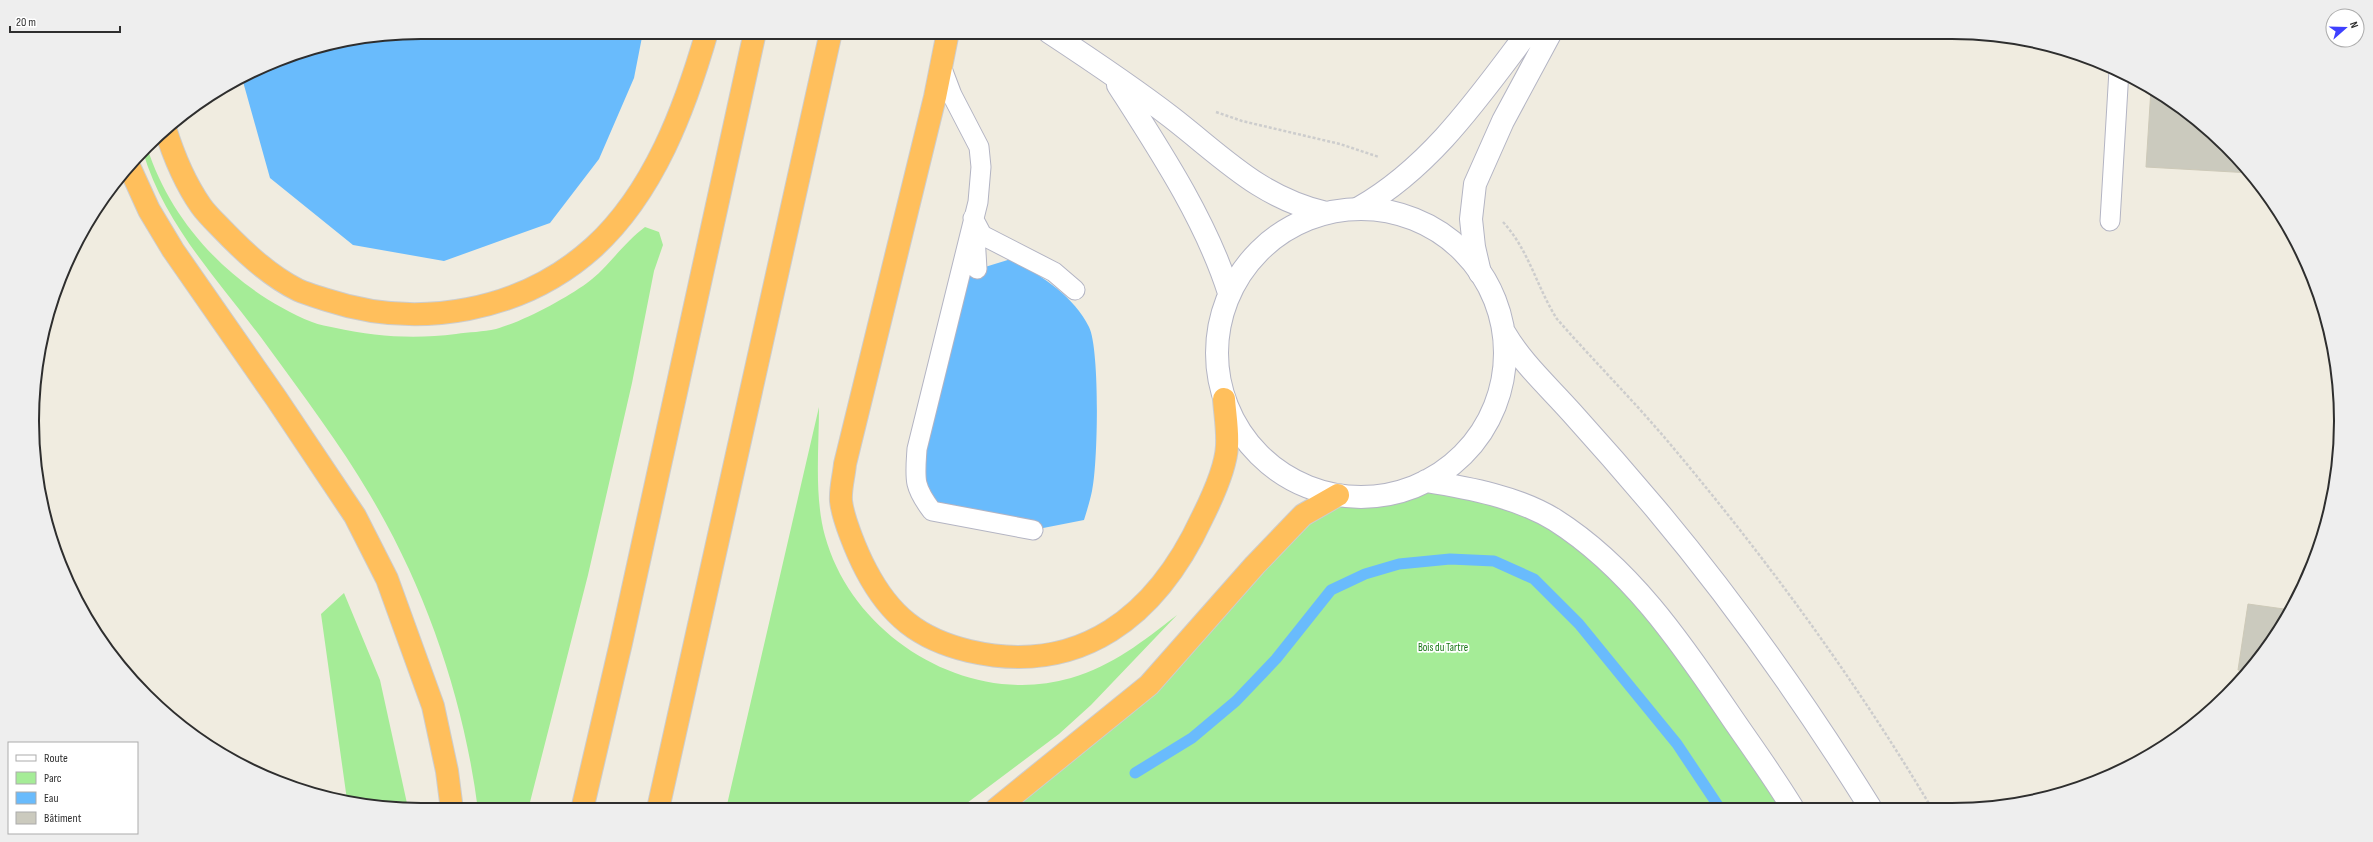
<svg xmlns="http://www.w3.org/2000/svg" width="2373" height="842" viewBox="0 0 2373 842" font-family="'Sofia Sans Condensed',sans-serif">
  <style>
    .green { fill: #a5ec97 }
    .water { fill: #69bbfc }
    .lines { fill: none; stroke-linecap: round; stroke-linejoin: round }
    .stream { stroke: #69bbfc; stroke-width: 11 }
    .building { fill: #cbcabe; stroke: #cdc9b8 }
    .lane-casing { stroke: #b3b4c3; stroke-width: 21 }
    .street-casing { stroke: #b3b4c3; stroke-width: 24 }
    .secondary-casing { stroke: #b3b4c3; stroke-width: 24 }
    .highway-casing { stroke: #cdcdcd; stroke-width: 24 }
    .path { stroke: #cdcdcd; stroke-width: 2.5; stroke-dasharray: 3 2; stroke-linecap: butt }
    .lane { stroke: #fff; stroke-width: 19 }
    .street { stroke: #fff; stroke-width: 22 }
    .secondary { stroke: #fff; stroke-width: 22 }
    .highway { stroke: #ffbf5c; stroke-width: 22 }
    .labels { text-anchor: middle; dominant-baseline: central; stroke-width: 3.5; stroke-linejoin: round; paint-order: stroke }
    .park-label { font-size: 11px; fill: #167613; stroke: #fff }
    .rim { fill: none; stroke: #2e2e2e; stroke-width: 2 }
  </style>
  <rect width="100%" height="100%" fill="#f0ece0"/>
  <path class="green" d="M 147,147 C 172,226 236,291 312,322 C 319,325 328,326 336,328 C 376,337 416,339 456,334 C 469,332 483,332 496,329 C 522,322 565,299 587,283 C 607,269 623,243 645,227 L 659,232 L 663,245 L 654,271 L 632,383 L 588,575 L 528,810 L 478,810 C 464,700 427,591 370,495 C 340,444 303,395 268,347 C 223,285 165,227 143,152 Z
    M 819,407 C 819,449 814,496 825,536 C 853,638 969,708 1071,678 C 1114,665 1142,642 1177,615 L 1091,705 L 1059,734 L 959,809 L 726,809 Z
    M 1443,471 L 1545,515 L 1630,588 L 1796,807 L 996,809 L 1080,743 L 1303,515 L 1311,494 C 1366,506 1394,499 1443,471 Z
    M 344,593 L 380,680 L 408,808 L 347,800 L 321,614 Z"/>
  <path class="water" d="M 421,32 L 643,32 L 634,78 L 599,159 L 550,223 L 444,261 L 353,245 L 270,178 L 242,78 L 272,62 L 345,39 Z
    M 1011,259 C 1041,276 1073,295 1089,327 C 1100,349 1098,464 1092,491 C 1090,501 1087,510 1084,520 L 1033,530 L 932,511 L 915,475 L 959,275 Z"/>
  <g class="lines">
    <path class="stream" d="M 1135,773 L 1192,738 L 1236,701 L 1276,659 L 1331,590 L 1365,574 L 1399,564 L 1450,559 L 1494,561 L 1534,579 L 1579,624 L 1677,744 L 1719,807"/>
  </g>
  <path class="building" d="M 2151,89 L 2189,112 L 2244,164 L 2251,173 L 2146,167 Z
    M 2248,604 L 2291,610 L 2289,616 L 2244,671 L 2238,670 Z"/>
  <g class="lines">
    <g class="lane-casing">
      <path id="lane" d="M 941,66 L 952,95 L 979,147 L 981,167 L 978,202 L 917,449 C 915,479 913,486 932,511 L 1033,530
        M 973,218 L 982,235 L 1054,272 L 1075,290
        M 2110,221 L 2119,70
        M 975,236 L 977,269"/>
    </g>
    <g class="street-casing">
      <path id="street" d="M 1359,208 C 1431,167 1479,97 1528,32
        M 1480,273 L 1474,247 L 1471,219 L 1475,184 L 1503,121 L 1551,32"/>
    </g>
    <g class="secondary-casing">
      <path id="secondary" d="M 1049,32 C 1090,59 1132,87 1171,117 C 1224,158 1259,197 1326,213
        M 1118,85 C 1159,149 1206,220 1229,293
        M1217 353a144 144 0 1 1 288 0a144 144 0 1 1-288 0Z
        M 1504,332 C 1522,363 1548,386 1572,413 C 1600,444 1628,476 1655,508 C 1734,602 1805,703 1870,807
        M 1426,481 C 1469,488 1518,497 1555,520 C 1629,567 1680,641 1728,712 C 1749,743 1772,774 1792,807"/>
    </g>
    <g class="highway-casing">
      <path id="highway" d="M 948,32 L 935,97 L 845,464 C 844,476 840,489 841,501 C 843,519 857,553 866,570 C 890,616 919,639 969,651 C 1081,677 1157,615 1202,518 C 1212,498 1226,468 1227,446 C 1228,430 1225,414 1224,399
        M 165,128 C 173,154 185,183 201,206 C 206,213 213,220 219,226 C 242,250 268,275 298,290 C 307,294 318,297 327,300 C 418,330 522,312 594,247 C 654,192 685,108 707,32
        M 129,166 L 149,210 L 173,250 L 276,398 L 355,516 L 387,579 L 433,706 L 447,771 L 452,810
        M 658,809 L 831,32
        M 996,809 L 1149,685 L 1255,565 L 1303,515 L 1338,495
        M 582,810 L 621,643 L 755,32"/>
    </g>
    <path class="path" d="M 1216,112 L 1242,121 L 1340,144 L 1379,157
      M 1503,222 C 1529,250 1537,288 1557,319 C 1592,359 1630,397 1665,438 C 1763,554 1853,676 1931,807"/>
    <use href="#lane" class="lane"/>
    <use href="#street" class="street"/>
    <use href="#secondary" class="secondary"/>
    <use href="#highway" class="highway"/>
  </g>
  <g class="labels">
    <g class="park-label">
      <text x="1443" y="647">Bois du Tartre</text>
    </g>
  </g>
  <path d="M0 0H2373V842H0ZM421 39H1952A382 382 0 0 1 2334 421V421A382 382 0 0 1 1952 803H421A382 382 0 0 1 39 421V421A382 382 0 0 1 421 39Z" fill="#eee" fill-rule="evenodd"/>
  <path class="rim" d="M421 39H1952A382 382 0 0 1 2334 421V421A382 382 0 0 1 1952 803H421A382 382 0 0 1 39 421V421A382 382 0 0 1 421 39Z"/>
  <rect x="8" y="742" width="130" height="92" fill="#ffffff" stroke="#ababab"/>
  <rect x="16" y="755" width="20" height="6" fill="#ffffff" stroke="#ababab"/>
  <text x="44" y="762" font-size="12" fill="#2e2e2e">Route</text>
  <rect x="16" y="772" width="20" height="12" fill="#a5ec97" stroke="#ababab"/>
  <text x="44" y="782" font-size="12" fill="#2e2e2e">Parc</text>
  <rect x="16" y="792" width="20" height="12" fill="#69bbfc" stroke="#ababab"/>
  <text x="44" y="802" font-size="12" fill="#2e2e2e">Eau</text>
  <rect x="16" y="812" width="20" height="12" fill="#cbcabe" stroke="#ababab"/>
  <text x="44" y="822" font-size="12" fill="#2e2e2e">Bâtiment</text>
  <g transform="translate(2345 28) rotate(70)"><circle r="19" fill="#ffffff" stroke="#ababab"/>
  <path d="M0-3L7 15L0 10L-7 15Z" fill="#3e40ff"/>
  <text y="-6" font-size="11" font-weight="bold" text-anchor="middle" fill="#2e2e2e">N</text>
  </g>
  <path d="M10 26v6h110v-6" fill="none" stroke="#2e2e2e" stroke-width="2"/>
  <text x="16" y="26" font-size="12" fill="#2e2e2e" stroke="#ffffff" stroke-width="3" paint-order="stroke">20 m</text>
</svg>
